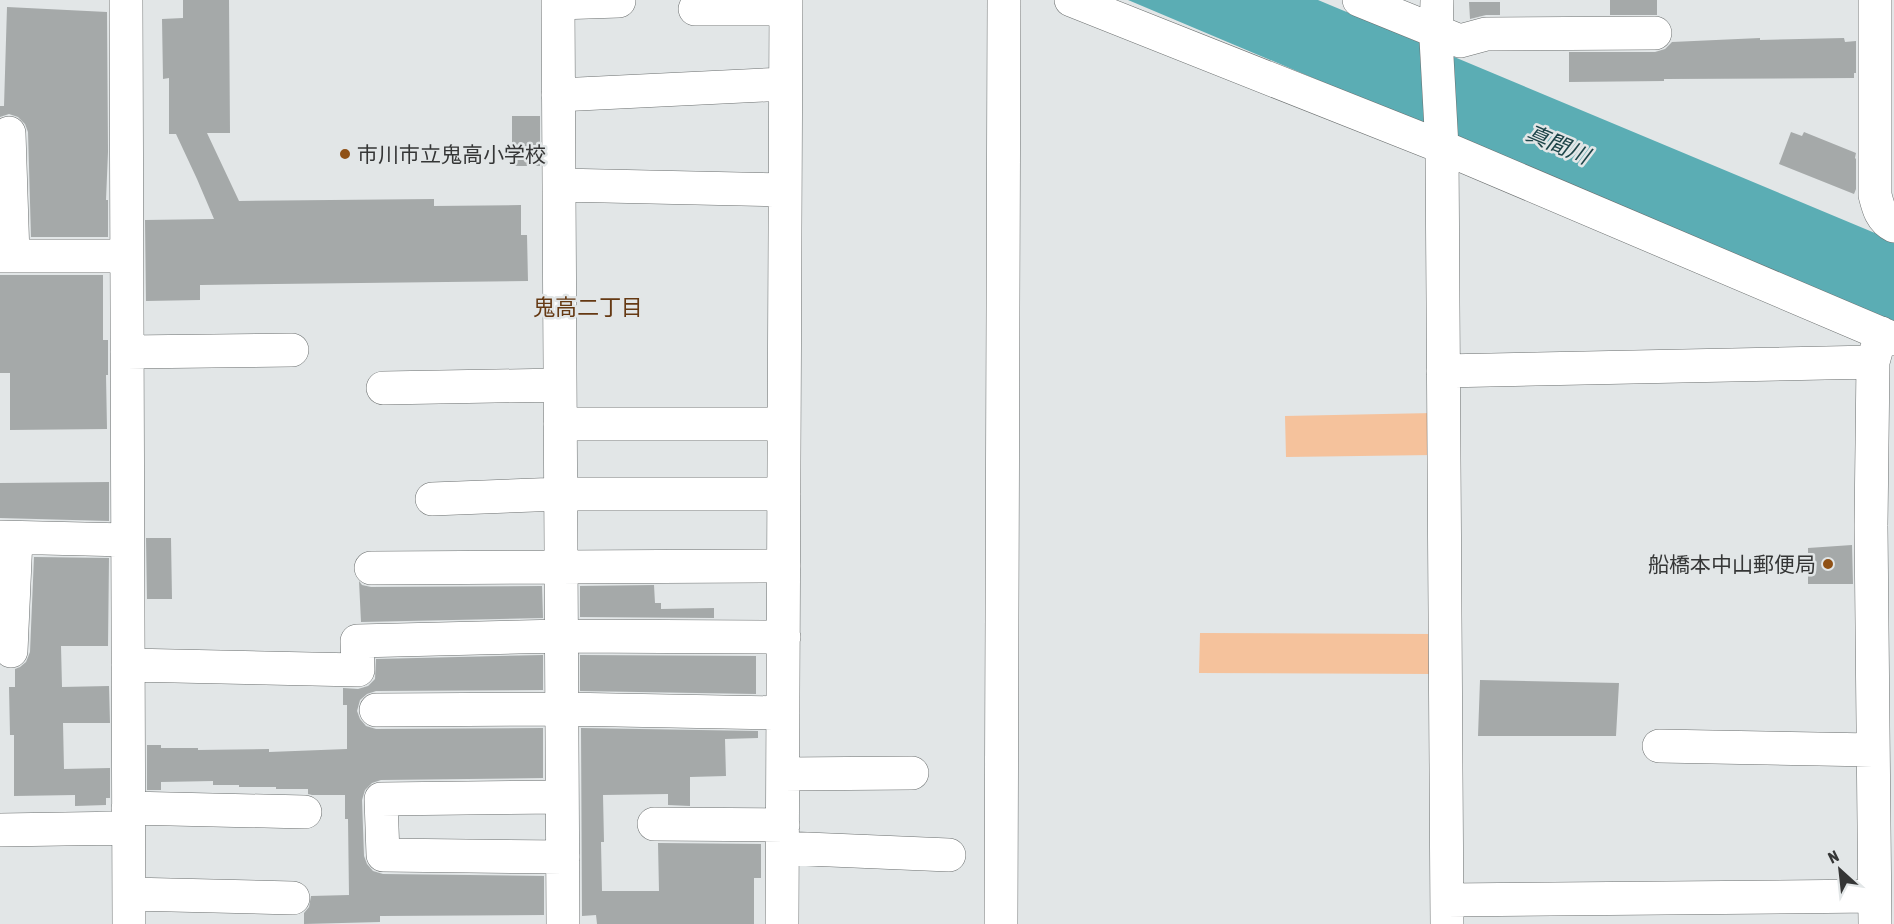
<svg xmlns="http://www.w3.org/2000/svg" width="1894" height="924" viewBox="0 0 1894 924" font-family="'Asap Condensed','Noto Sans JP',sans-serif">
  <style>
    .green { fill: #f5c29c }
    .water { fill: #5badb4 }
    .building { fill: #a5a9a9 }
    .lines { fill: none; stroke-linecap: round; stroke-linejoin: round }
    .minor-casing { stroke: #6b6f6f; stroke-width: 34 }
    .minor { stroke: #fff; stroke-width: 33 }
    .poi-dot { fill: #8f5116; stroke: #e2e6e7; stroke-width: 2 }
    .labels { text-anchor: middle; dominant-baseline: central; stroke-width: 5; stroke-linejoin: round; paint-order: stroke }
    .poi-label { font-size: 21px; fill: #353636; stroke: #e2e6e7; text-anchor: start }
    .water-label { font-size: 22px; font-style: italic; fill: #1e4549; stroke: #e2e6e7 }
    .neighbourhood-label { font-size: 22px; fill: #653913; stroke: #e2e6e7 }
  </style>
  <rect width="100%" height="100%" fill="#e2e6e7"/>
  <path class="green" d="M 1433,413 L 1433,455 L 1286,457 L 1285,416 Z
    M 1200,633 L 1433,634 L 1433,674 L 1199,673 Z"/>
  <path class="water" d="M 1128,0 L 1318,0 L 1894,241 L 1894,328 L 1363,99 Z"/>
  <path class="building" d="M 183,0 L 229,0 L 230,133 L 207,133 L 239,201 L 434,199 L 434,206 L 521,205 L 521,235 L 527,235 L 528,281 L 200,285 L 200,300 L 146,301 L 145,220 L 214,219 L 197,179 L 176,134 L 169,134 L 169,78 L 163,79 L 162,19 L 183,18 Z
    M 1610,0 L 1657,0 L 1657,15 L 1610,15 Z
    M 1469,2 L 1500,2 L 1500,15 L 1486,15 L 1470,19 Z
    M 7,7 L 107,12 L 108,152 L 106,200 L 108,200 L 108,237 L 31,237 L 28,132 L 25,124 L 18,117 L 9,114 L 0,117 L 0,106 L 4,106 Z
    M 1760,38 L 1760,40 L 1844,38 L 1845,42 L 1856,41 L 1856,73 L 1854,73 L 1854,78 L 1664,79 L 1664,81 L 1569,82 L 1569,52 L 1655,52 L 1665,49 L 1672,42 Z
    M 512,116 L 540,116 L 540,166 L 512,166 Z
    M 1791,132 L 1802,136 L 1804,132 L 1856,153 L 1855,158 L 1856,159 L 1856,189 L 1854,194 L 1779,164 Z
    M 0,275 L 103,275 L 103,340 L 108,340 L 108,375 L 106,375 L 107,429 L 10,430 L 10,373 L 0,373 Z
    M 109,482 L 109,521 L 0,518 L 0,483 Z
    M 146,538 L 171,538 L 172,599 L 147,599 Z
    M 1852,545 L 1853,584 L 1808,584 L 1808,548 Z
    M 34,557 L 109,558 L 108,646 L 61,646 L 62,687 L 109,686 L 110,723 L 63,723 L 64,769 L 110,768 L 110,798 L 106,798 L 106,805 L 75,806 L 75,795 L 14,796 L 14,735 L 10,735 L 9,687 L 15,687 L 15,669 L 20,667 L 26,662 L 30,652 Z
    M 359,581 L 362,585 L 371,587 L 542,586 L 543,618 L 361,622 Z
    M 654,585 L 655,603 L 661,603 L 661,609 L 714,608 L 714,618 L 580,617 L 580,586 Z
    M 543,655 L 543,690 L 376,691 L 367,694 L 360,700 L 357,711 L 360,719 L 366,726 L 376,729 L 543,728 L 543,778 L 381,780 L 372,783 L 365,790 L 362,800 L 364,856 L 367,864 L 373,871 L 383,874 L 544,876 L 544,915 L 380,916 L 380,922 L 304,924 L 304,913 L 309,907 L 311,896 L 349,895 L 348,819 L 345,819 L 345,795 L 312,795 L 308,794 L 308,789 L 276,789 L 276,787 L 239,787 L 239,785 L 213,785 L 213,781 L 161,782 L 161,790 L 147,790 L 147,745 L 161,745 L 161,748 L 198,748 L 198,750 L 269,749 L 269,752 L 347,749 L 347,705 L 343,705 L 343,688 L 358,689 L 368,686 L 375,679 L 376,659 Z
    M 580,655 L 756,656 L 756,694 L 580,691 Z
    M 1480,680 L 1619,683 L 1616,736 L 1478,736 Z
    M 581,728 L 758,731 L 758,738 L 725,739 L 726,776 L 690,777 L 690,806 L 668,805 L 668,794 L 603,795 L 604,842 L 601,842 L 602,891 L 659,891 L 658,843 L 761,844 L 761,878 L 754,878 L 754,924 L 597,924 L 596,915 L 582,916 Z"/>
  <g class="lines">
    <g class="minor-casing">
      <path id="minor" d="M 126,0 L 129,924
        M 558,0 L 563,924
        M 1071,0 L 1442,147 L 1894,339
        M 1359,0 L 1460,41 L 1486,34 L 1655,33
        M 1437,0 L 1436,39 L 1442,147 L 1447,924
        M 1875,0 L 1875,195 C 1878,207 1881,220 1894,226
        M 558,3 L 619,1
        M 695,9 L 786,9
        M 558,95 L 785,84
        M 9,133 L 13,256
        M 559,185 L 785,190
        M 0,256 L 126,256
        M 127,352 L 292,350
        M 1443,371 L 1873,362
        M 383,388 L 560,385
        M 560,424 L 784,424
        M 432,499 L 561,494 L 784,494
        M 0,537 L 127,540
        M 371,568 L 784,566
        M 11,651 L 16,538
        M 128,665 L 358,670 L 357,641 L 562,636 L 784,637
        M 376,710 L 562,709 L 783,713
        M 1659,746 L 1873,750
        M 783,774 L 912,773
        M 562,797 L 381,799 L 383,855 L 563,857
        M 128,808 L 305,812
        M 654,824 L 783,825
        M 0,830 L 128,828
        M 783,848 L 949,855
        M 129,894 L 293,898
        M 1447,900 L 1874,896
        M 782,924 L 786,0
        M 1001,924 L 1004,0
        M 1875,924 L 1871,526 L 1873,362 L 1881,333"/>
    </g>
    <use href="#minor" class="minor"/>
  </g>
  <g class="poi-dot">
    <circle cx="345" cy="154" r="6"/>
    <circle cx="1828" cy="564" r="6"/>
  </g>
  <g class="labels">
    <g class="poi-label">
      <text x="357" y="154">市川市立鬼高小学校</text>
      <text x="1816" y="564" text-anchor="end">船橋本中山郵便局</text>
    </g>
    <g class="water-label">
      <text transform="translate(1558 144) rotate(23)">真間川</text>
    </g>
    <g class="neighbourhood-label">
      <text x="588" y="307">鬼高二丁目</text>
    </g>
  </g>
  <g transform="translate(1840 870) rotate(333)" stroke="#e2e6e7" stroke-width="4.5" paint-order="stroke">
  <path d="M0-4.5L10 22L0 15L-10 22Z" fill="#353636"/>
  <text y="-9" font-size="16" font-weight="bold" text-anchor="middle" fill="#353636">N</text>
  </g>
</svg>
